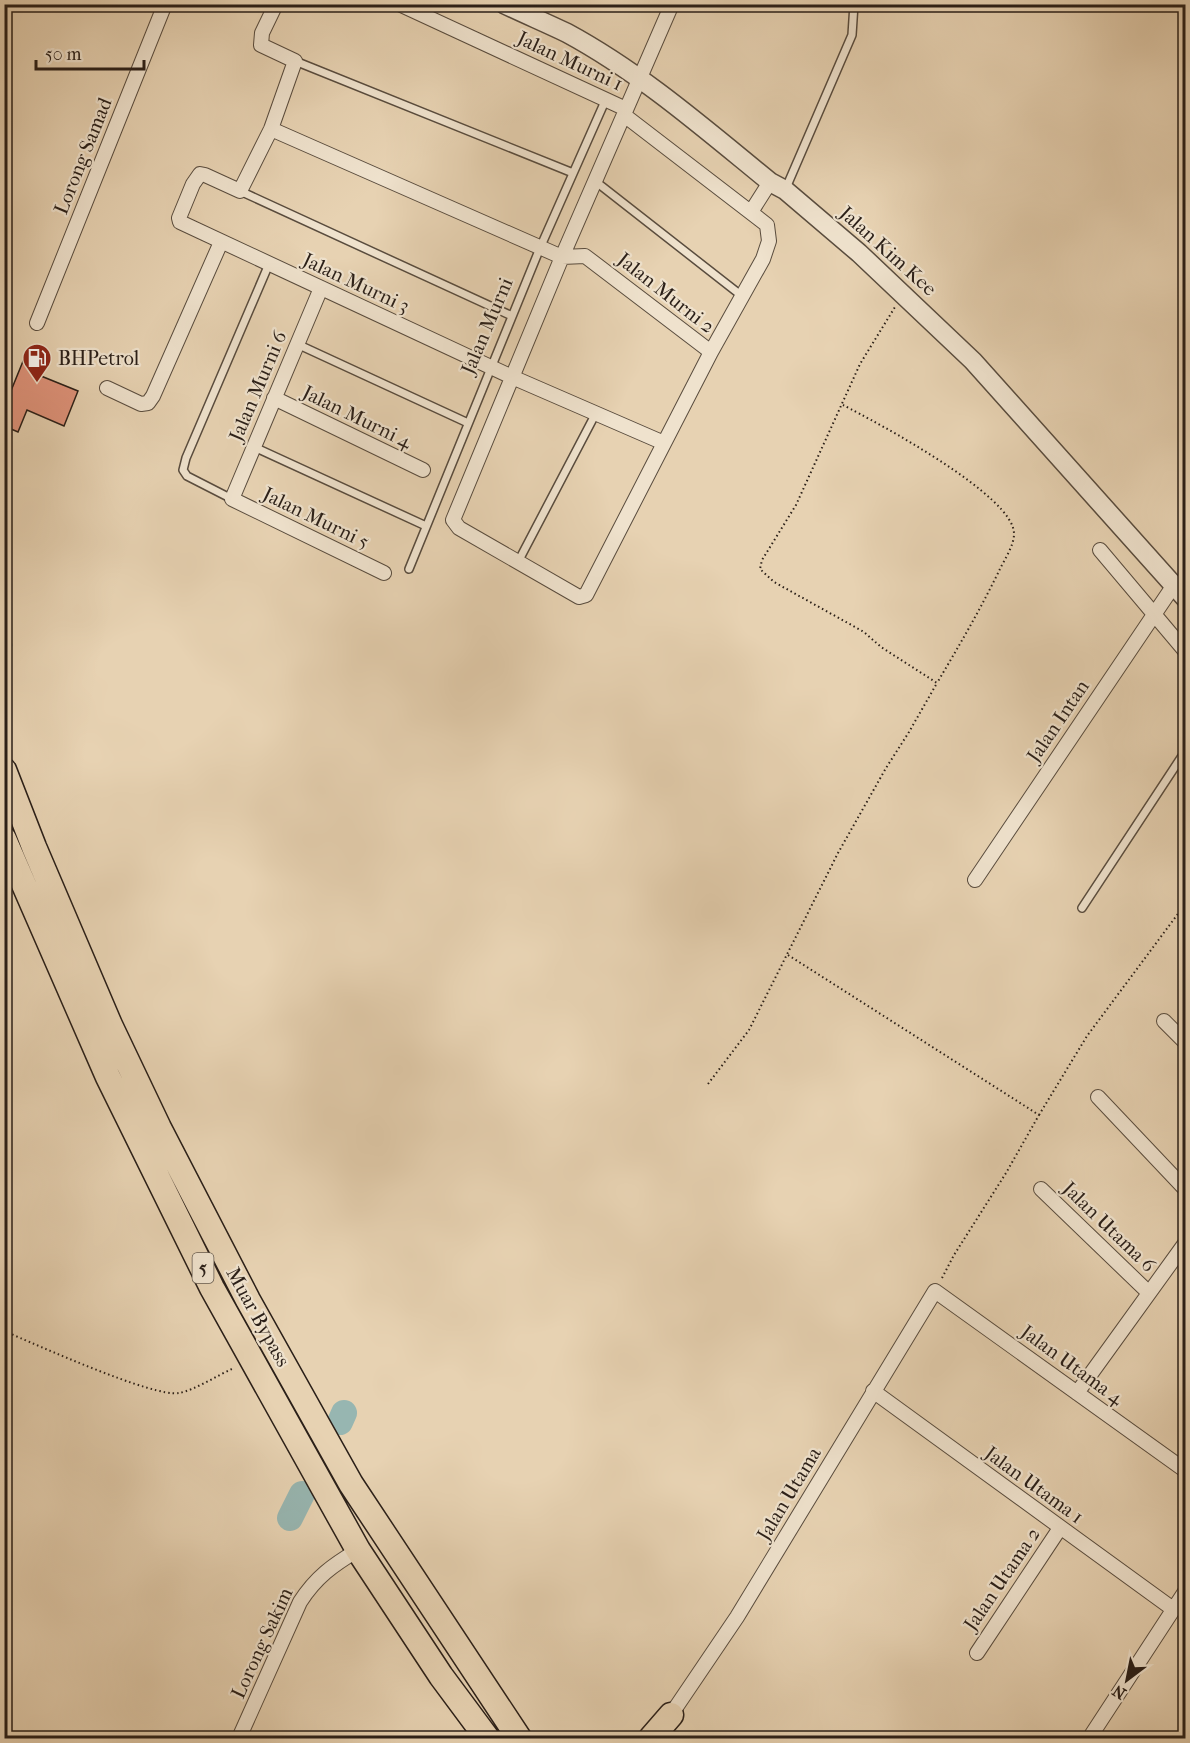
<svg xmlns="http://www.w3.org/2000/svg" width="1190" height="1743" viewBox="0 0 1190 1743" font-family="'IM FELL French Canon',serif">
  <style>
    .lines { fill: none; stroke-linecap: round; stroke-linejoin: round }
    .canal { stroke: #97b6b1; stroke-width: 15 }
    .river { stroke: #97b6b1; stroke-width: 26 }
    .building { fill: #e1947c; stroke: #2a1f18; stroke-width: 1.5 }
    .service-casing { stroke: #594c3e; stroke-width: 10 }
    .minor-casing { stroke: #594c3e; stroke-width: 16 }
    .tertiary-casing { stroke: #594c3e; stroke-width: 21 }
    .trunk-casing { stroke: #2a1f18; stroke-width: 27 }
    .path { stroke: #2a1f18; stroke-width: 2; stroke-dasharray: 1.5 3; stroke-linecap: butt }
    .service { stroke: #efe2cd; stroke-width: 7 }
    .minor { stroke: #efe2cd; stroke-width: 14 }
    .tertiary { stroke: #efe2cd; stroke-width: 18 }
    .trunk { stroke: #e7d2b2; stroke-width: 24 }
    .labels { text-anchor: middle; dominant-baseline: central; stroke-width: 4.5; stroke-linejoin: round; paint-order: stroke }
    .shield { fill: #efe2cd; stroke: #655a4e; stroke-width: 1.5 }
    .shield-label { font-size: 18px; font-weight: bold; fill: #2a1f18 }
    .street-label { font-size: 20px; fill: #2a1f18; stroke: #efe2cd }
    .poi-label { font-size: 20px; fill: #2a1f18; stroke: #efe2cd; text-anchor: start }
  </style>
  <rect width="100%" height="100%" fill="#e7d2b2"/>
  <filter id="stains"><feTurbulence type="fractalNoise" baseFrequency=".00333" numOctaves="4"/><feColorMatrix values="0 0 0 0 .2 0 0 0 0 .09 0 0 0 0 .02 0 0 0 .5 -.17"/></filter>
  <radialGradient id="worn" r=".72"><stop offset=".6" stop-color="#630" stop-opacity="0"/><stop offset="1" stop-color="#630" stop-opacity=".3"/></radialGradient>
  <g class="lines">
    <path class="canal" d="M 4,645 L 5,645"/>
    <path class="river" d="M 340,1422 L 344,1413
      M 290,1518 L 302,1494"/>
  </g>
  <path class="building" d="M 28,349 L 48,357 L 41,376 L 78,391 L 64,426 L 27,410 L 18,432 L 4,426 L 4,408 Z"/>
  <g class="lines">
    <g class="service-casing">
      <path id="service" d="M 295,61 L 573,173
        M 595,181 L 742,296
        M 786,188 L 852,35 L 854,4
        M 240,191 L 512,316
        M 297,344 L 468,423
        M 254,447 L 426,526
        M 232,499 L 187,476 L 183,470 L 186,458 L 269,264
        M 518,562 L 596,413
        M 409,569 L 540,248 L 606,99
        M 1082,908 L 1186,750"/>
    </g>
    <g class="minor-casing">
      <path id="minor" d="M 276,4 L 262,33 L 261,45 L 295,61 L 271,129 L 240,191 L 205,175 L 200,174 L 193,184 L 179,218 L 180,222 L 512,377 L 664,443
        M 399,4 L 626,109
        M 624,115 L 767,225 L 769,241 L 763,259 L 711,352 L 586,595 L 579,597 L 459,528 L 453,520 L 562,257 L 672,4
        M 271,129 L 562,257 L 585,256 L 711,352
        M 751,212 L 770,182
        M 321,288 L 232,499 L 384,573
        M 37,323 L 165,4
        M 107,388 L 141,404 L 148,403 L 153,396 L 221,242
        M 274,398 L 423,470
        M 1100,550 L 1186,652
        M 975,880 L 1174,585
        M 1164,1021 L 1186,1043
        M 1098,1097 L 1186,1190
        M 1041,1189 L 1149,1293
        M 873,1391 L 1173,1609
        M 1077,1393 L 1186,1242
        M 977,1653 L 1060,1528
        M 668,1719 L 737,1617 L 935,1291 L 1186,1471
        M 1092,1734 L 1186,1590
        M 239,1738 L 300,1602 C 316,1577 333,1565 358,1550"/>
    </g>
    <g class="tertiary-casing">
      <path id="tertiary" d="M 504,4 C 525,14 546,23 567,33 C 641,73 705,129 770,182 L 785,190 L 859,253 L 973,361 L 1186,599"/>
    </g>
    <g class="trunk-casing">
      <path id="trunk" d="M 4,770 L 34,847 L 110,1025 L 159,1128 L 248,1300 L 351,1484 L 519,1738
        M 4,839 L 108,1077 L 212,1288 L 358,1550 L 441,1676 L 487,1738
        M 651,1738 L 671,1715"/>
    </g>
    <path class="path" d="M 843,405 C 876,422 1015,496 1014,534 C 1014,546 1004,560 999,571 C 980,610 959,646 937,683
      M 788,955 L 1039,1115 L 1006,1173 L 954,1255 L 941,1280
      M 708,1084 L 749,1030 L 838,853 L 886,768 L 909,732 L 937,683 L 881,647 L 864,632 L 774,582 L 760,569 L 762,560 L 796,505 L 860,364 L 895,307
      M 1039,1115 L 1087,1036 L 1186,903
      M 4,1331 C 35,1344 154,1398 179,1393 C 195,1390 218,1375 234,1368"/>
    <use href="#service" class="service"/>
    <use href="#minor" class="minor"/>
    <use href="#tertiary" class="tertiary"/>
    <use href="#trunk" class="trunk"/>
  </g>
  <defs>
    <g id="fuel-pin" transform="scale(1.5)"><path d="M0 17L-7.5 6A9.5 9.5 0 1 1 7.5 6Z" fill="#8f2418" stroke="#efe2cd"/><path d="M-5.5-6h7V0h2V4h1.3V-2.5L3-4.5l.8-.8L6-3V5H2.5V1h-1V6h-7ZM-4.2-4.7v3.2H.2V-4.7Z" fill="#fff"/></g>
  </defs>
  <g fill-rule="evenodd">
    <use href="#fuel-pin" x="37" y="358"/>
  </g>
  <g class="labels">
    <rect class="shield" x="192.5" y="1253" width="21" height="30" rx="4.5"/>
    <g class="shield-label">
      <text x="203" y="1268">5</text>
    </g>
    <g class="street-label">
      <text transform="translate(570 61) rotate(25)">Jalan Murni 1</text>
      <text transform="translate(83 156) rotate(-68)">Lorong Samad</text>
      <text transform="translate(888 251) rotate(42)">Jalan Kim Kee</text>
      <text transform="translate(356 283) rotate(25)">Jalan Murni 3</text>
      <text transform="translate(666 293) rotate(38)">Jalan Murni 2</text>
      <text transform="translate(487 326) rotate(-67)">Jalan Murni</text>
      <text transform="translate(258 386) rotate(-67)">Jalan Murni 6</text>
      <text transform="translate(357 417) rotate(26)">Jalan Murni 4</text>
      <text transform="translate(316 518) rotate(26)">Jalan Murni 5</text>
      <text transform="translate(1058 721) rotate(-56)">Jalan Intan</text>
      <text transform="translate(1109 1227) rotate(44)">Jalan Utama 6</text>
      <text transform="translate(258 1317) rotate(61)">Muar Bypass</text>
      <text transform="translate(1072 1365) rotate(36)">Jalan Utama 4</text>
      <text transform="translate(1034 1485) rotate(36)">Jalan Utama 1</text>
      <text transform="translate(789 1494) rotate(-59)">Jalan Utama</text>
      <text transform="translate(1002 1579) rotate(-56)">Jalan Utama 2</text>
      <text transform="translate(262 1643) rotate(-65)">Lorong Sakim</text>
    </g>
    <g class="poi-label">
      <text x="58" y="358">BHPetrol</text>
    </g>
  </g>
  <rect width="1190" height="1743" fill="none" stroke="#e7d2b2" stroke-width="24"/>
  <rect x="6" y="6" width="1178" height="1731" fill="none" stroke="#2a1f18" stroke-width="3"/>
  <rect x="12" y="12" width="1166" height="1719" fill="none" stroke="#2a1f18" stroke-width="1.5"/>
  <g transform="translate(1127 1680) rotate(212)" stroke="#efe2cd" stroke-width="4.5" paint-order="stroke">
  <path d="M0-4.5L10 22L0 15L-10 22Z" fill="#2a1f18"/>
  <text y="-9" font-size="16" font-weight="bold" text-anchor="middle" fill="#2a1f18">N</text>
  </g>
  <path d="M36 60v9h108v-9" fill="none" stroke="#2a1f18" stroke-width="3"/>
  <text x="45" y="60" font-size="18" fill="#2a1f18" stroke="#efe2cd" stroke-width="4.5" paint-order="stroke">50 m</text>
  <rect width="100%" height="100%" filter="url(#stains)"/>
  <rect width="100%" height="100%" fill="url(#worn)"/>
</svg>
